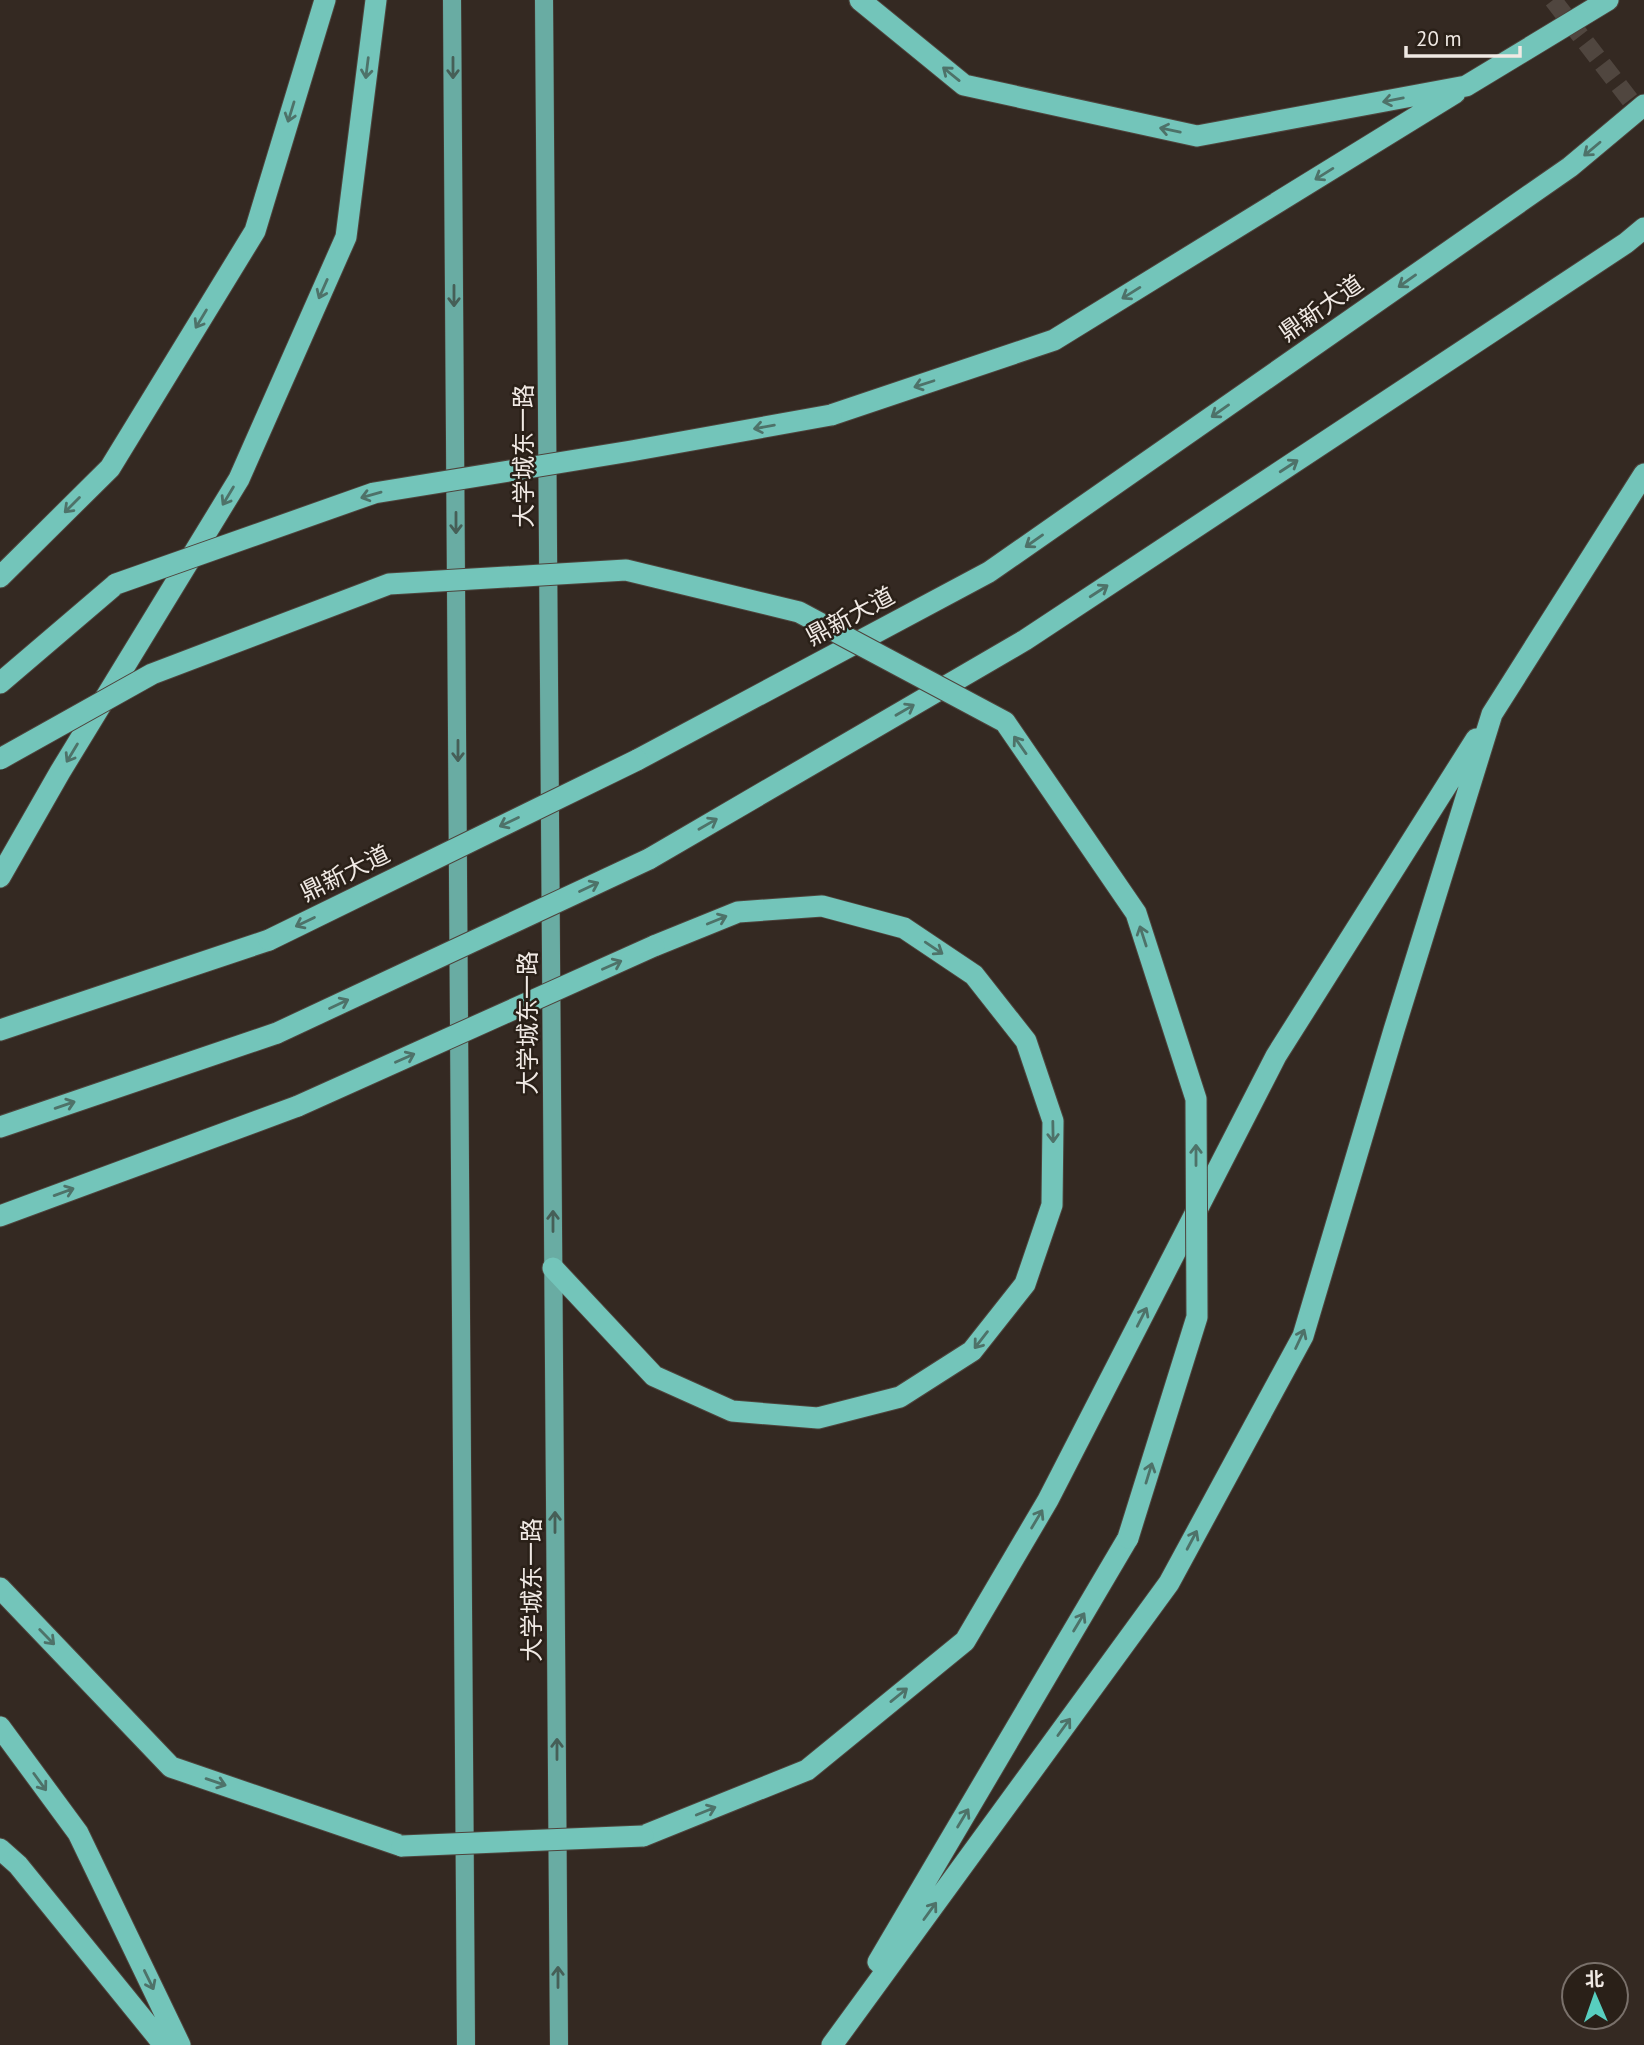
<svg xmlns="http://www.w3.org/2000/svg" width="1644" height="2045" viewBox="0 0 1644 2045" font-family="'PT Sans','Noto Sans SC',sans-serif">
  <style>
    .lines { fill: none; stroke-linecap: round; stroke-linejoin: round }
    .minor-tunnel { stroke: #50463f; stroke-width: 18; stroke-dasharray: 18 9; stroke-linecap: butt }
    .major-casing { stroke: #4e443d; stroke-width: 19 }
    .highway-casing { stroke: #4e443d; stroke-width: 23 }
    .major { stroke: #69aca3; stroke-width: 18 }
    .highway { stroke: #73c5ba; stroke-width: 21 }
    .highway-bridge-casing { stroke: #4e443d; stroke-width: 23; stroke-linecap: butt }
    .highway-bridge { stroke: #73c5ba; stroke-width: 21 }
    .oneway { stroke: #4e7269 }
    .oneway2 { stroke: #465f57 }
    .labels { text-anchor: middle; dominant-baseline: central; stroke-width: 5; stroke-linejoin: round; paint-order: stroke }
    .street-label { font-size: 24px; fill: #f0e9e4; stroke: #2a2018 }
  </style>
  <rect width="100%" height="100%" fill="#342922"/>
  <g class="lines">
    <path class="minor-tunnel" d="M 1553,0 L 1644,118"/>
    <g class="major-casing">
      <path id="major" d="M 452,0 L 466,2045
        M 544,0 L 559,2045"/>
    </g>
    <g class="highway-casing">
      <path id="highway" d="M 860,0 L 964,85 L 1197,136 L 1466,86 L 1608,0
        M 831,415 L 1054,340 L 1455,93
        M 0,577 L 110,468 L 255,231 L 325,0
        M 0,683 L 116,584
        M 637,760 L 989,572 L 1570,167 L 1644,105
        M 649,859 L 1025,640 L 1626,243 L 1644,228
        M 0,877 L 60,772 L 239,479 L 346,237 L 376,0
        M 0,1030 L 269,940
        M 0,1127 L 277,1033
        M 0,1216 L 298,1106
        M 553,1268 L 654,1376 L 732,1411 L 818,1418 L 900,1397 L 972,1351 L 1025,1284 L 1052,1205 L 1053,1121 L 1026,1041 L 974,975 L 904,928 L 822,906 L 738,912 L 654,946
        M 0,1588 L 171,1767 L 402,1846
        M 0,1727 L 78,1833 L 180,2045
        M 643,1836 L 807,1770 L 965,1641 L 1048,1500 L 1276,1056 L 1476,739
        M 0,1849 L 18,1865 L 164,2045
        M 878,1962 L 1128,1538
        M 832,2045 L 1169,1583 L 1303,1336 L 1394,1030 L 1492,714 L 1644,474"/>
    </g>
    <use href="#major" class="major"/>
    <use href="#highway" class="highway"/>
    <g class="highway-bridge-casing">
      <path id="highway-bridge" d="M 116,584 L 374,493 L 631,451 L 831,415
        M 0,759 L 152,674 L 389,584 L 626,570 L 799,612 L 1005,722 L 1136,913 L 1196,1099 L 1197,1317 L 1128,1538
        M 269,940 L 637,760
        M 277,1033 L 649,859
        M 298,1106 L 654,946
        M 402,1846 L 643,1836"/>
    </g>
    <use href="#highway-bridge" class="highway-bridge"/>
  </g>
  <defs><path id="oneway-shaft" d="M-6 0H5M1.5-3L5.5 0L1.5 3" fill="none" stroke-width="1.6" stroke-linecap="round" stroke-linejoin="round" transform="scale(1.75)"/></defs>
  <g class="oneway">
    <use href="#oneway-shaft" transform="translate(367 68) rotate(97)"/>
    <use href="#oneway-shaft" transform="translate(951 74) rotate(-141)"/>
    <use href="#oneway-shaft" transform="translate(1393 100) rotate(169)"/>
    <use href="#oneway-shaft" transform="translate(291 112) rotate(107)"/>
    <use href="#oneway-shaft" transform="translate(1170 130) rotate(-168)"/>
    <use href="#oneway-shaft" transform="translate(1592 149) rotate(140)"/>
    <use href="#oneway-shaft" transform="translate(1324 174) rotate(148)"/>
    <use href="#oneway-shaft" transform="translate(1407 281) rotate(145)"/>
    <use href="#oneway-shaft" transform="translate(323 289) rotate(114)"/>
    <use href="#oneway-shaft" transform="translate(1131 293) rotate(148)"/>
    <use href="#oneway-shaft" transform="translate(201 319) rotate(121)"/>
    <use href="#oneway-shaft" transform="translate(924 384) rotate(162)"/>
    <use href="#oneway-shaft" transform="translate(1220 411) rotate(145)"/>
    <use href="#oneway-shaft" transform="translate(764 427) rotate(170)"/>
    <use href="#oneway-shaft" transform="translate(1289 466) rotate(-33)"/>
    <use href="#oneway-shaft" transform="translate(371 495) rotate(164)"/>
    <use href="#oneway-shaft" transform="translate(228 496) rotate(121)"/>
    <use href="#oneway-shaft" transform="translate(72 505) rotate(135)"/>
    <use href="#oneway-shaft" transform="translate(1034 541) rotate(145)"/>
    <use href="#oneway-shaft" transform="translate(1099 591) rotate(-33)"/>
    <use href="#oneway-shaft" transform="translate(905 710) rotate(-30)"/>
    <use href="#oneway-shaft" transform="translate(1020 745) rotate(-125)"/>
    <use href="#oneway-shaft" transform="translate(72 753) rotate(121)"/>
    <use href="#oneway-shaft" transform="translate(509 822) rotate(154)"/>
    <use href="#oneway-shaft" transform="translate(708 824) rotate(-30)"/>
    <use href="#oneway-shaft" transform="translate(589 887) rotate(-25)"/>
    <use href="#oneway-shaft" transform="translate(717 920) rotate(-22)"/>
    <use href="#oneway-shaft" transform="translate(305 922) rotate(154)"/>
    <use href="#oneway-shaft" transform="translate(1143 936) rotate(-108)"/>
    <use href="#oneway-shaft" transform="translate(934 948) rotate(34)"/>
    <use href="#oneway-shaft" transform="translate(612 965) rotate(-24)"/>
    <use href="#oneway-shaft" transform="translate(339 1004) rotate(-25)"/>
    <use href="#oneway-shaft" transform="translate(405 1058) rotate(-24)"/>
    <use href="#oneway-shaft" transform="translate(65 1105) rotate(-19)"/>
    <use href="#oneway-shaft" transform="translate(1053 1132) rotate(89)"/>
    <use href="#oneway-shaft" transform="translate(1196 1155) rotate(-90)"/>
    <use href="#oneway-shaft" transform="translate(64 1192) rotate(-20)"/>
    <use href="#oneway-shaft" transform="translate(1142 1317) rotate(-63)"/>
    <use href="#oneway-shaft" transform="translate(1300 1339) rotate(-65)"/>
    <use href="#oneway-shaft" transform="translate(981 1340) rotate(128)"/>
    <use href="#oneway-shaft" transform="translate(1149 1473) rotate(-73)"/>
    <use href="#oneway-shaft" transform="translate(1037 1519) rotate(-59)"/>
    <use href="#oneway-shaft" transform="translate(1192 1540) rotate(-62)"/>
    <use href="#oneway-shaft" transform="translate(1079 1622) rotate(-59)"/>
    <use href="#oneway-shaft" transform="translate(47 1637) rotate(46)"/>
    <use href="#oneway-shaft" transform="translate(899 1695) rotate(-39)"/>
    <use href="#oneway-shaft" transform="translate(1064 1727) rotate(-54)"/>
    <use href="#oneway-shaft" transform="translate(40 1782) rotate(54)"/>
    <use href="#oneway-shaft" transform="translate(216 1782) rotate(19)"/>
    <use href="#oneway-shaft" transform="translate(706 1811) rotate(-22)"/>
    <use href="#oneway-shaft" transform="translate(963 1818) rotate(-59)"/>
    <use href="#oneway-shaft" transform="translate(930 1911) rotate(-54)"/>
    <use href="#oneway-shaft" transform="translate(149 1980) rotate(64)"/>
  </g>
  <g class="oneway2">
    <use href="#oneway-shaft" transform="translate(453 68) rotate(90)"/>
    <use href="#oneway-shaft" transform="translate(454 296) rotate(90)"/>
    <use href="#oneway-shaft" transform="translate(456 523) rotate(90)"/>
    <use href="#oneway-shaft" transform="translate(458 751) rotate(90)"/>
    <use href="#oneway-shaft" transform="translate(553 1221) rotate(-90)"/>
    <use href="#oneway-shaft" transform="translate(555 1522) rotate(-90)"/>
    <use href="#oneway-shaft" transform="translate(557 1749) rotate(-90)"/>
    <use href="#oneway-shaft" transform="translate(558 1977) rotate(-90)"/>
  </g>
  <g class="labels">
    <g class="street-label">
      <text transform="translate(1321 308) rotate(-35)">鼎新大道</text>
      <text transform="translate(523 456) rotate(-90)">大学城东一路</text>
      <text transform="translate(850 616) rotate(-28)">鼎新大道</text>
      <text transform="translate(345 873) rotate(-26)">鼎新大道</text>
      <text transform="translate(527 1023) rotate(-90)">大学城东一路</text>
      <text transform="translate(531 1590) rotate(-90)">大学城东一路</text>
    </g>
  </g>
  <g transform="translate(1595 1996) rotate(358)"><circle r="33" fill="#2a2018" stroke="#79706a" stroke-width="2"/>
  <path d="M0-5L12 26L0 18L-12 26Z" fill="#58cebf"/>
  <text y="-10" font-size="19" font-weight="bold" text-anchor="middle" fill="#f0e9e4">北</text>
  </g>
  <path d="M1406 46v10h114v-10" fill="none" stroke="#f0e9e4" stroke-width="3.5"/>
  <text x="1416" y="46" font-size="21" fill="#f0e9e4" stroke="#2a2018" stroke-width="5" paint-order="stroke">20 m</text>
</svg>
